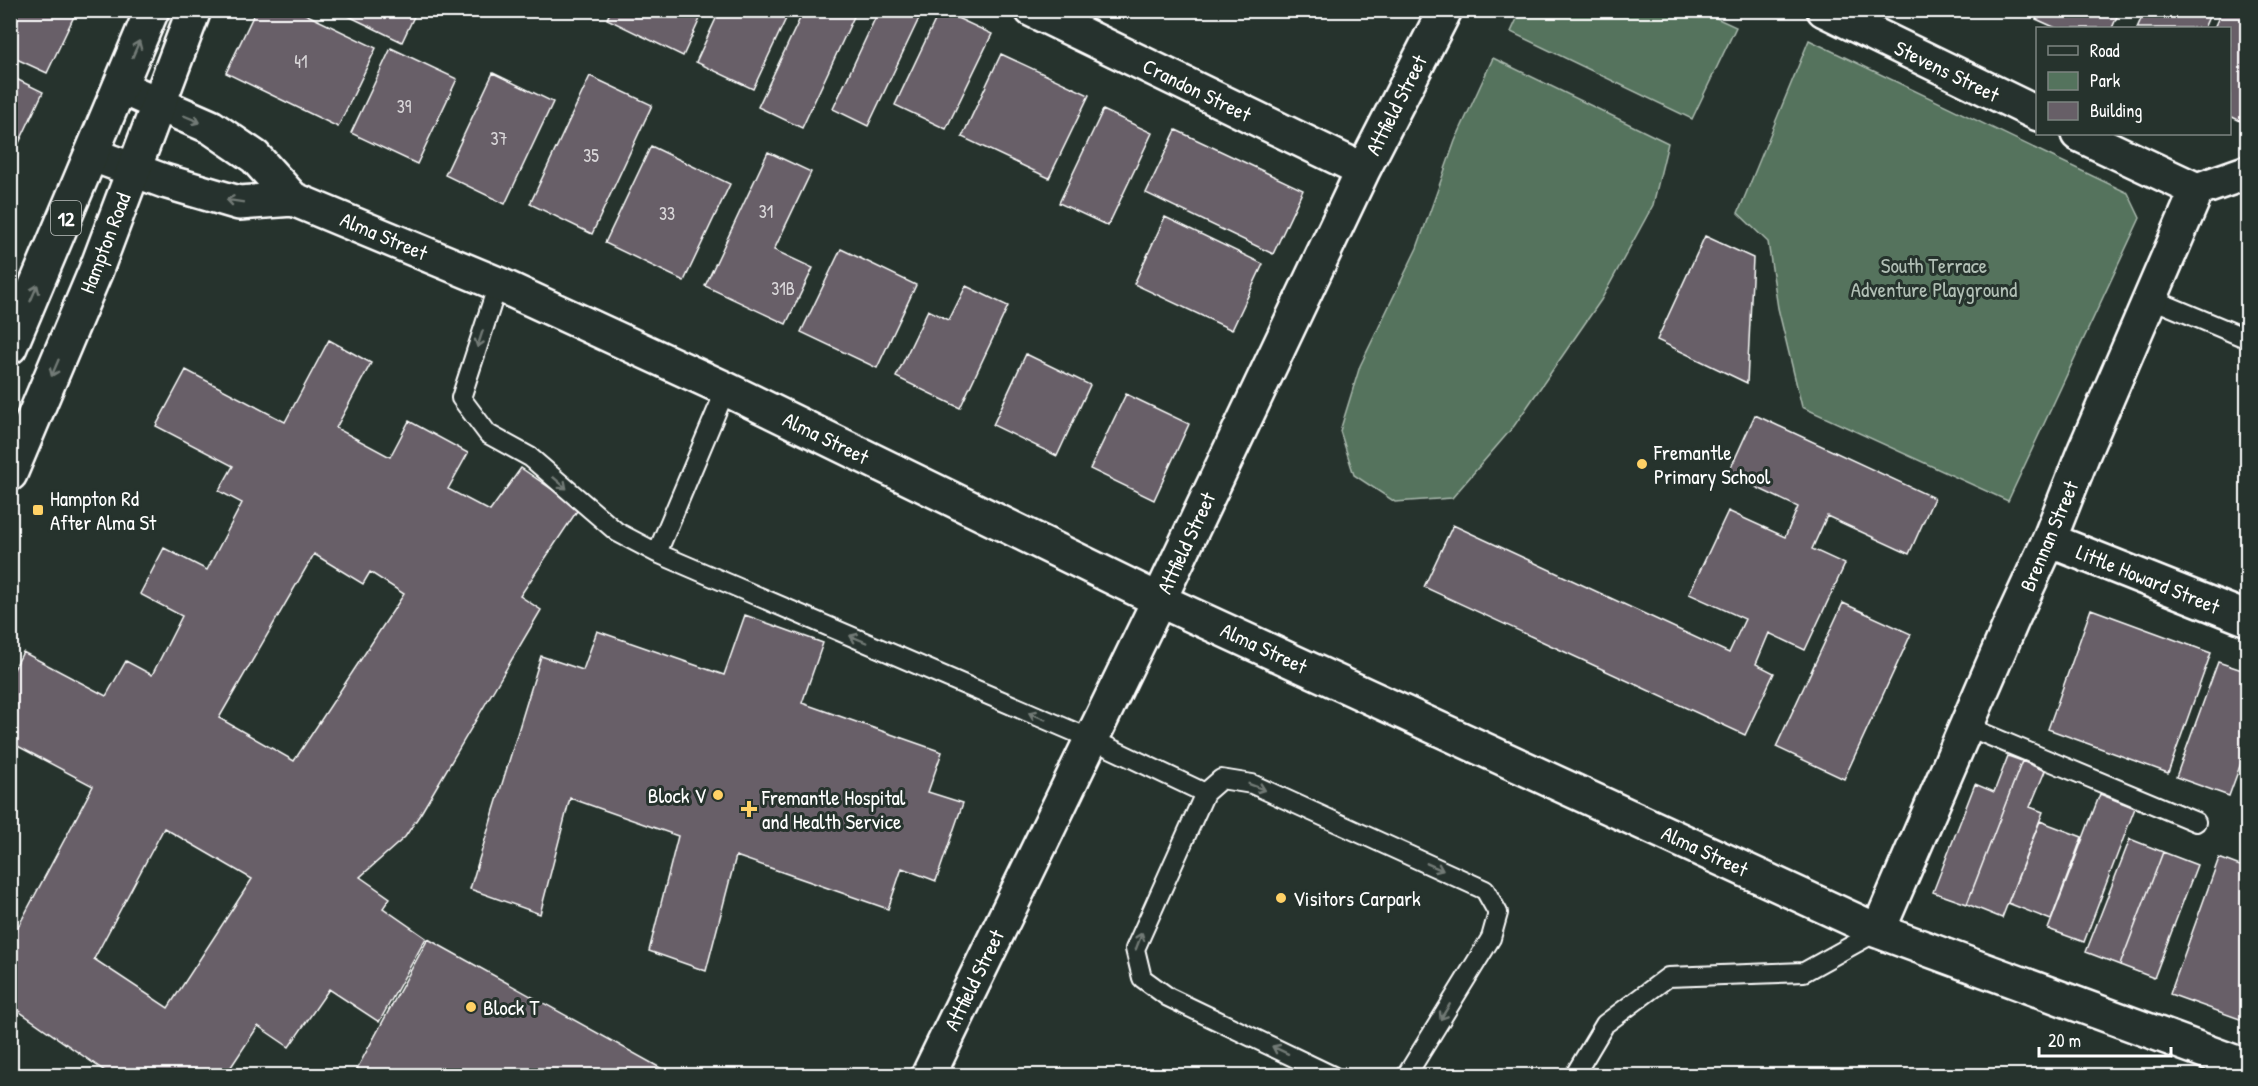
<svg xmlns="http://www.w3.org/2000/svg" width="2258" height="1086" viewBox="0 0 2258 1086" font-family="'Patrick Hand',sans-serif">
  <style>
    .green { fill: #54735d; stroke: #aab9ae; stroke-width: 1.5 }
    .building { fill: #675f67; stroke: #fff; stroke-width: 1.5; fill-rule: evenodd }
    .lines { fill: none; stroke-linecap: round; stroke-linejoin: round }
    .lane-casing { stroke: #fff; stroke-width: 22 }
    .street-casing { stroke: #fff; stroke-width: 38 }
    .primary-casing { stroke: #fff; stroke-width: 38 }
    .lane { stroke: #26332d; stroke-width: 18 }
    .street { stroke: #26332d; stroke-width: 33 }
    .primary { stroke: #26332d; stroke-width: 33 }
    .oneway { stroke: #727a76 }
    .poi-dot { fill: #ffd166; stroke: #26332d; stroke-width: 2 }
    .labels { text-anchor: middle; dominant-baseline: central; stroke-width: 6; stroke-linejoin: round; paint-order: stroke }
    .number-label { font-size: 18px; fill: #d9d7d9 }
    .shield { fill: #26332d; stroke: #bec2c0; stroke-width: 1.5 }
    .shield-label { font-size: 20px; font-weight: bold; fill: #fff }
    .street-label { font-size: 21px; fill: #fff; stroke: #26332d }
    .park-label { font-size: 21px; fill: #b2c0b6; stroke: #26332d }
    .poi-label { font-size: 21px; fill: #fff; stroke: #26332d; text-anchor: start }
  </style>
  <rect width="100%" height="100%" fill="#26332d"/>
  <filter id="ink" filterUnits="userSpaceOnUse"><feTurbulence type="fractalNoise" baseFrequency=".0167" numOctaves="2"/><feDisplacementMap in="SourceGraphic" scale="12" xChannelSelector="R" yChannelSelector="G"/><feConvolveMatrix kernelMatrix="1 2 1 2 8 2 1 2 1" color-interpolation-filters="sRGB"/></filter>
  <g filter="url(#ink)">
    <path class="green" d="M 1521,10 L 1701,11 L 1736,27 L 1692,119 L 1511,32 Z
      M 1809,40 L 2128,193 L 2140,218 L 2008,501 L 1802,407 L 1778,308 L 1768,242 L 1738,213 Z
      M 1493,58 L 1668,143 L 1653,205 L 1601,300 L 1514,426 L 1452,498 L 1395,502 L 1354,475 L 1340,431 L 1360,366 L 1417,248 L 1455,141 Z"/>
    <path class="building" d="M 10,10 L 77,10 L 47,73 L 10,56 Z
      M 256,10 L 297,10 L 376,48 L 338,127 L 226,73 Z
      M 336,10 L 417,10 L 402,42 Z
      M 611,10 L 704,10 L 683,56 L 607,19 Z
      M 720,10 L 790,10 L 753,89 L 696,62 Z
      M 804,10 L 857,10 L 802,128 L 758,107 Z
      M 879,10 L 923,10 L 868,126 L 833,109 Z
      M 940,10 L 992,34 L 946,129 L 895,105 Z
      M 2040,10 L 2120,10 L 2112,28 L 2056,28 L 2036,19 Z
      M 2145,10 L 2212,10 L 2204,28 L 2137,28 Z
      M 2222,10 L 2248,10 L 2247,124 L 2230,116 L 2230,28 L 2214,28 Z
      M 391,48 L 457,79 L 417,164 L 351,133 Z
      M 1001,54 L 1089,95 L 1049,178 L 962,137 Z
      M 493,73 L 553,102 L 505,204 L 445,175 Z
      M 10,76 L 43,92 L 10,162 Z
      M 590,76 L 652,105 L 592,234 L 530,204 Z
      M 1103,110 L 1152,133 L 1108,226 L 1059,203 Z
      M 1176,130 L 1303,190 L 1273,254 L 1146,193 Z
      M 651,146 L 730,184 L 684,281 L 605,243 Z
      M 768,152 L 811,172 L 774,250 L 813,268 L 786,324 L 705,286 Z
      M 1165,217 L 1263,264 L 1232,330 L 1134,284 Z
      M 1705,236 L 1753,258 L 1747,383 L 1657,340 Z
      M 841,249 L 916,285 L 877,368 L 801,332 Z
      M 966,286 L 1008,306 L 960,408 L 896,377 L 928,310 L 949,320 Z
      M 329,340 L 371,363 L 336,428 L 390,457 L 409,421 L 468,453 L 448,489 L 490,511 L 521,468 L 579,508 L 520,596 L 541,610 L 421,813 L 405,837 L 360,877 L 390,898 L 383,908 L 426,938 L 379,1022 L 329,989 L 289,1047 L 258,1026 L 225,1076 L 112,1076 L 10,1005 L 10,942 L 93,786 L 10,742 L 10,677 L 23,652 L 106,696 L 126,661 L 152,675 L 182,616 L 140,594 L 164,548 L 207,570 L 242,503 L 219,491 L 233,466 L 156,426 L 186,370 L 285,422 ZM 314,554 L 363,584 L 370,572 L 404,594 L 294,761 L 219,718 ZM 164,828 L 252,879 L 168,1008 L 94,959 Z
      M 1026,354 L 1090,385 L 1057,456 L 993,425 Z
      M 1126,394 L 1189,424 L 1154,500 L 1090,469 Z
      M 1755,415 L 1934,498 L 1909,554 L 1827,516 L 1812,549 L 1845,564 L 1805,650 L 1769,633 L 1756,664 L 1774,673 L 1745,735 L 1424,587 L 1453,525 L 1729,653 L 1745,619 L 1689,594 L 1728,511 L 1785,537 L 1798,507 L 1728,474 Z
      M 1843,603 L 1911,634 L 1844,779 L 1776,747 Z
      M 2091,609 L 2211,653 L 2168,773 L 2048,729 Z
      M 745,615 L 823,643 L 802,703 L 942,752 L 928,792 L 963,803 L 936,881 L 902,868 L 888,909 L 736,856 L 706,971 L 649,951 L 678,836 L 570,798 L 540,914 L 470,889 L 541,656 L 583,670 L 597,631 L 724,675 Z
      M 2218,662 L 2248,672 L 2248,744 L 2229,796 L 2176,777 Z
      M 2008,756 L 2022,761 L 1967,904 L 1933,892 L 1975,784 L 1994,792 Z
      M 2022,761 L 2045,771 L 2030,807 L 2043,812 L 2002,918 L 1967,904 Z
      M 2100,794 L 2135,808 L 2084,942 L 2048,929 Z
      M 2040,821 L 2082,837 L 2051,920 L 2008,903 Z
      M 2130,839 L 2163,852 L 2120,965 L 2086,952 Z
      M 2163,852 L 2197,865 L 2154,978 L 2120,965 Z
      M 2219,858 L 2248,869 L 2248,1022 L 2170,994 Z
      M 428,939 L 675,1076 L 353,1076 Z"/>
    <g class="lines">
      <g class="lane-casing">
        <path id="lane" d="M 498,284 L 461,398 L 488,434 L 530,457 L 617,532 L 657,553 L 1091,739 L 1205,793
          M 2150,298 L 2248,339
          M 657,553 L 726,389
          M 1966,726 L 2196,822
          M 1333,1076 L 1168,997 L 1142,978 L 1135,949 L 1205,793 L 1221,779 L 1252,784 L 1485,890 L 1498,913 L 1491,938 L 1406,1076
          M 1574,1076 L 1605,1024 L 1668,977 L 1804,972 L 1878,931"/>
      </g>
      <g class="street-casing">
        <path id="street" d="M 1032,10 L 1363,170
          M 1824,10 L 2038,114
          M 120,87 L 211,127 L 255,157 L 293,199 L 498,284 L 726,389 L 1159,600 L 1878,931 L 2248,1067
          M 2078,134 L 2197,190
          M 93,155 L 164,181 L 239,203 L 293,199
          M 2049,540 L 2248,619
          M 1878,931 L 2013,618 L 2049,540 L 2083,454 L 2197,190 L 2248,172
          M 928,1076 L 1159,600 L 1363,170 L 1445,10"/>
      </g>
      <g class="primary-casing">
        <path id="primary" d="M 10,347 L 152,10
          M 10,474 L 96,270 L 194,10"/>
      </g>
      <use href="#lane" class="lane"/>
      <use href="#street" class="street"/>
      <use href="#primary" class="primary"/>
    </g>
    <defs><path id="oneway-shaft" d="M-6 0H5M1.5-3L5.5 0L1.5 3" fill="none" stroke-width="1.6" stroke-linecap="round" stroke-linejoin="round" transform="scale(1.5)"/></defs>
    <g class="oneway">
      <use href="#oneway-shaft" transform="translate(136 49) rotate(-67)"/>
      <use href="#oneway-shaft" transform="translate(192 119) rotate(23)"/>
      <use href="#oneway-shaft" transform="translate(235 201) rotate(-171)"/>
      <use href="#oneway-shaft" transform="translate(34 293) rotate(-67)"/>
      <use href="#oneway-shaft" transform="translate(480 339) rotate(108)"/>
      <use href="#oneway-shaft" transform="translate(55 368) rotate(113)"/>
      <use href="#oneway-shaft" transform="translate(560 483) rotate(41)"/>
      <use href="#oneway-shaft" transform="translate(858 639) rotate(-157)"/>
      <use href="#oneway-shaft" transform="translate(1037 716) rotate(-157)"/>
      <use href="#oneway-shaft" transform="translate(1257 787) rotate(21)"/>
      <use href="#oneway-shaft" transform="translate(1435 867) rotate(24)"/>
      <use href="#oneway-shaft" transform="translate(1139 941) rotate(-69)"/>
      <use href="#oneway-shaft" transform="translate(1445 1012) rotate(122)"/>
      <use href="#oneway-shaft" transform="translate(1280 1050) rotate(-155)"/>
    </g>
  </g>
  <g class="poi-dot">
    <circle cx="1642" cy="464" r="6"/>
    <rect x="32" y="504" width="12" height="12" rx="3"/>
    <circle cx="718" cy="795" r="6"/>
    <path d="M746 800h6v6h6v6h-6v6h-6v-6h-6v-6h6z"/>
    <circle cx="1281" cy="898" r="6"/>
    <circle cx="471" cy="1007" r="6"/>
  </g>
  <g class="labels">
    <g class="number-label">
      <text x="301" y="61">41</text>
      <text x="404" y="106">39</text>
      <text x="499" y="138">37</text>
      <text x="591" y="155">35</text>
      <text x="766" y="211">31</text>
      <text x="667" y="213">33</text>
      <text x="783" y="288">31B</text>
    </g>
    <rect class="shield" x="51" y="201" width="30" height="34" rx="4.5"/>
    <g class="shield-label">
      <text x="66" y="218">12</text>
    </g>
    <g class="street-label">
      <text transform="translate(1947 71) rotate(26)">Stevens Street</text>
      <text transform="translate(1197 90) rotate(26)">Crandon Street</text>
      <text transform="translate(1396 105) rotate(-63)">Attfield Street</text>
      <text transform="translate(384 236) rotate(23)">Alma Street</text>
      <text transform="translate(105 243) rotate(-69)">Hampton Road</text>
      <text transform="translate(826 438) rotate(26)">Alma Street</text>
      <text transform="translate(2049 536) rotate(-67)">Brennan Street</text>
      <text transform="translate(1186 543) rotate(-65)">Attfield Street</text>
      <text transform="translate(2148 579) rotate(22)">Little Howard Street</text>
      <text transform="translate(1264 648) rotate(25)">Alma Street</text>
      <text transform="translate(1705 851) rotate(25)">Alma Street</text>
      <text transform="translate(974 980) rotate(-64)">Attfield Street</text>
    </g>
    <g class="park-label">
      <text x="1934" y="265">South Terrace<tspan x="1934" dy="24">Adventure Playground</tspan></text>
    </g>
    <g class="poi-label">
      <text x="1654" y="452">Fremantle<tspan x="1654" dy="24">Primary School</tspan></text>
      <text x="50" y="498">Hampton Rd<tspan x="50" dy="24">After Alma St</tspan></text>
      <text x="706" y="795" text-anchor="end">Block V</text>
      <text x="762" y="797">Fremantle Hospital<tspan x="762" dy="24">and Health Service</tspan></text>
      <text x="1293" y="898">Visitors Carpark</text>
      <text x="483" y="1007">Block T</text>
    </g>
  </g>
  <rect width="2258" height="1086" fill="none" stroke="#26332d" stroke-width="36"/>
  <rect x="18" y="18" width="2222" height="1050" fill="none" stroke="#fff" stroke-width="2" filter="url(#ink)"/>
  <rect x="2036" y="27" width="195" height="108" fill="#26332d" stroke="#7d8581" stroke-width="1.5"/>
  <rect x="2048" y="46" width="30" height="9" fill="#26332d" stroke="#7d8581" stroke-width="1.5"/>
  <text x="2090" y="57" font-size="18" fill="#ffffff">Road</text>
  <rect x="2048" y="72" width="30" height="18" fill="#54735d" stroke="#7d8581" stroke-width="1.5"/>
  <text x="2090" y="87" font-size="18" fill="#ffffff">Park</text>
  <rect x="2048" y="102" width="30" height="18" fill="#675f67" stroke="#7d8581" stroke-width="1.5"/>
  <text x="2090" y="117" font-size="18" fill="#ffffff">Building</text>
  <path d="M2039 1047v9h132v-9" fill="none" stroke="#ffffff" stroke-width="3"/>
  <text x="2048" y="1047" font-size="18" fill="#ffffff" stroke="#26332d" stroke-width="4.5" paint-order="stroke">20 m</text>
</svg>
